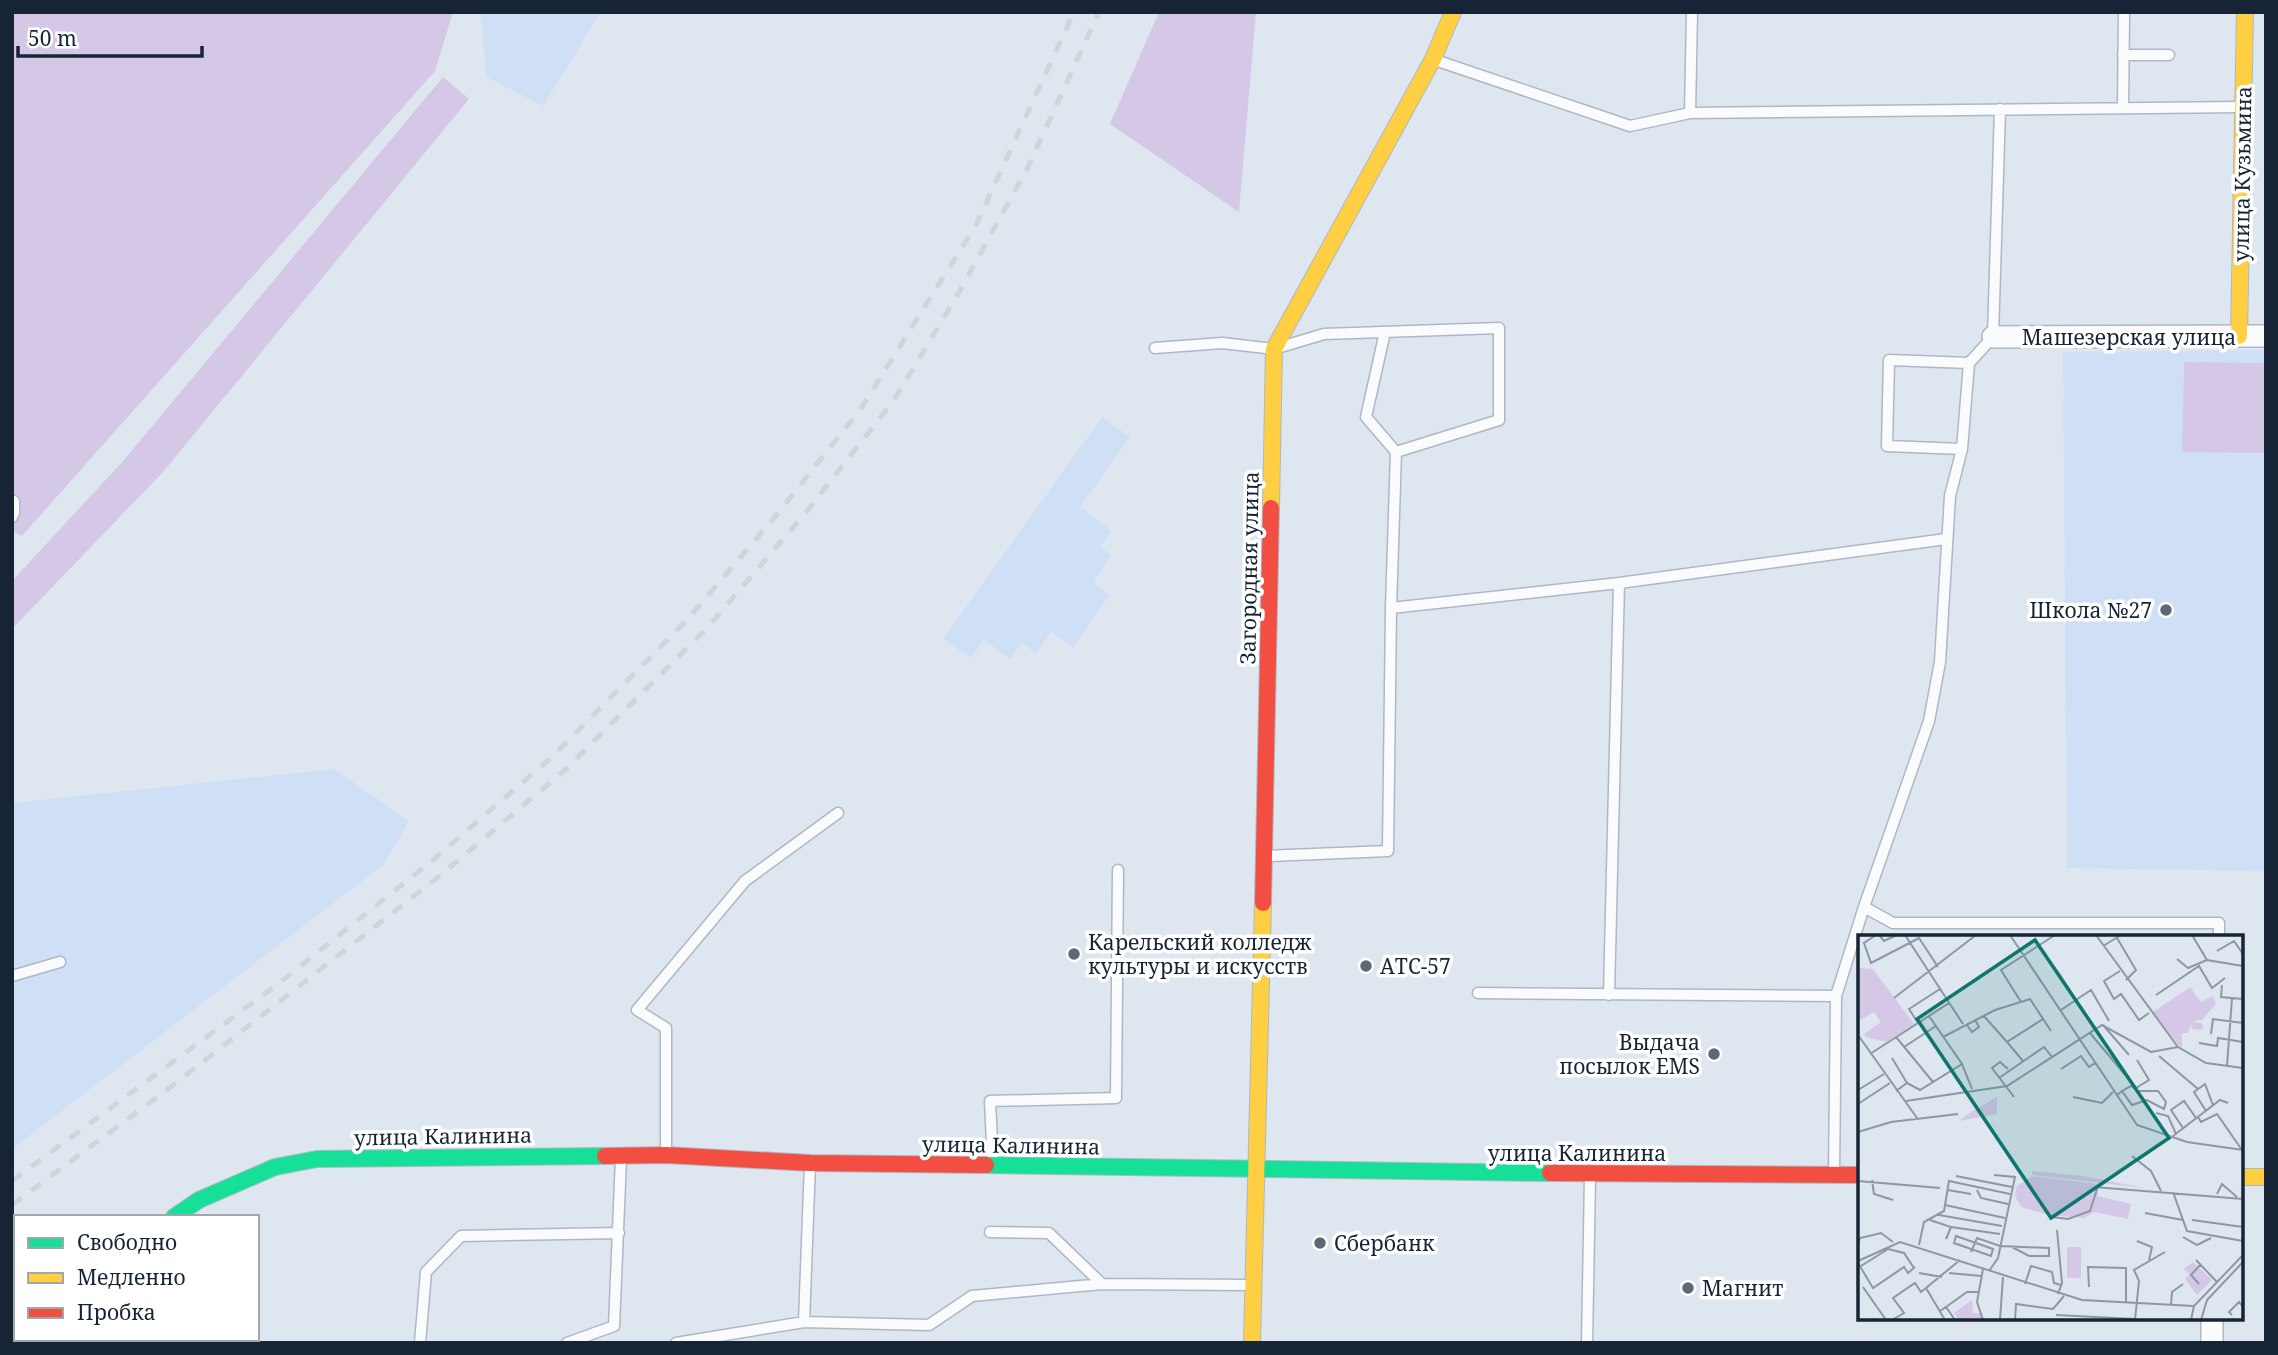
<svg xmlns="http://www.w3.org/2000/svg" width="2278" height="1355" viewBox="0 0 2278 1355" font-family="'Noto Serif',serif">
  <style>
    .built { fill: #cfe0f6 }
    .green { fill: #d5c8e7 }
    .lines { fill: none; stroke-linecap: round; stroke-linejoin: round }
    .lane-casing { stroke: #aeb8c5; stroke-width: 13 }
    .street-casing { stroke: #aeb8c5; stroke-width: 24 }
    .fast-casing { stroke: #aeb8c5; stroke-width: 18 }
    .slow-casing { stroke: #aeb8c5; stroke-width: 18 }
    .jam-casing { stroke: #aeb8c5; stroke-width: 18 }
    .lane { stroke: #fafbfd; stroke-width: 10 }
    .street { stroke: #fafbfd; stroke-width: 21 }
    .fast { stroke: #16e098; stroke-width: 16 }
    .slow { stroke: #ffcf43; stroke-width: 16 }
    .jam { stroke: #f24e42; stroke-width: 16 }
    .rail { stroke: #d1d4d8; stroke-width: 5; stroke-dasharray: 12 12; stroke-linecap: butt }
    .poi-dot { fill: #5c6876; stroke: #fff; stroke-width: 2.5 }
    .labels { text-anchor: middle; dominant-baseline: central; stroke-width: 7; stroke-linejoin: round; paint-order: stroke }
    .street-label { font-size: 21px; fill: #162435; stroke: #fff }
    .poi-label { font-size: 21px; fill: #162435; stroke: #fff; text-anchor: start }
    .inset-road { fill: none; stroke: #8e98a5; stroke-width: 2 }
    .view { fill: #0f766e; fill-opacity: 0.15; stroke: #0f766e; stroke-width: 3.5 }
    .inset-edge { fill: none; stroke: #162435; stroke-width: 3.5 }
  </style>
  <rect width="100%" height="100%" fill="#dee6f0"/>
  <path class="built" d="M 481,12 L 601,12 L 543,106 L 486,77 Z
    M 2266,350 L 2266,871 L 2067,868 L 2063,352 Z
    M 1102,417 L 1130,437 L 1080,507 L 1112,531 L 1100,547 L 1112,556 L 1093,582 L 1110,595 L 1073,647 L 1051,632 L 1036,653 L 1022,643 L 1010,659 L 984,640 L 971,658 L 943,639 Z
    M 334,769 L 409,821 L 383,865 L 12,1149 L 12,803 Z"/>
  <path class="green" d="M 16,12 L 453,12 L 435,71 L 22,536 L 12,531 L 12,16 Z
    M 1159,12 L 1256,12 L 1239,212 L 1110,124 Z
    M 443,77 L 469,99 L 163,472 L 12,629 L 12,581 L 124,460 Z
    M 2184,362 L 2266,363 L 2266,453 L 2182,452 Z"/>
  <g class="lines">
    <g class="lane-casing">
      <path id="lane" d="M 1692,12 L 1690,113 L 2240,107
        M 2123,55 L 2169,55
        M 1435,60 L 1630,126 L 1690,113
        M 2123,108 L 2124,12
        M 2000,109 L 1993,337 L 1969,363 L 1962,449 L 1950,496 L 1940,662 L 1929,721 L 1864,907 L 1893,923 L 2219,923 L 2219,937
        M 1155,348 L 1222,343 L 1274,349 L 1324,334 L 1499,328 L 1499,420 L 1396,452
        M 1962,449 L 1887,446 L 1889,360 L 1969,363
        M 12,517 L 14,513 L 14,501
        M 1619,583 L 1946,539
        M 1391,608 L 1619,583 L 1609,995
        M 1267,856 L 1388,851 L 1391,608 L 1396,452 L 1366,417 L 1385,332
        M 12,976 L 60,962
        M 1478,993 L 1836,996 L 1864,907
        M 666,1152 L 666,1028 L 637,1010 L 745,881 L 838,813
        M 993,1165 L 990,1101 L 1116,1098 L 1118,870
        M 1834,1174 L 1836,996
        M 990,1232 L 1049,1233 L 1102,1284
        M 804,1322 L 810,1163
        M 420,1343 L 426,1272 L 461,1236 L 619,1233
        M 567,1343 L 614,1326 L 621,1158
        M 676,1343 L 804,1322 L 929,1325 L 972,1296 L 1102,1284 L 1251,1285
        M 1587,1343 L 1590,1178"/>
    </g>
    <g class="street-casing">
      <path id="street" d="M 1993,337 L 2266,336
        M 2212,1343 L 2212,1318"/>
    </g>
    <g class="fast-casing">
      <path id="fast" d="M 986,1165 L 1550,1173
        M 174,1217 L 199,1200 L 275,1167 L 317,1159 L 605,1156"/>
    </g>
    <g class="slow-casing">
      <path id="slow" d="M 2239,336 L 2245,12
        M 1271,508 L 1274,349 L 1433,59 L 1453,12
        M 2241,1177 L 2266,1177
        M 1252,1343 L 1263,903"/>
    </g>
    <g class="jam-casing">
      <path id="jam" d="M 1263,903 L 1271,508
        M 605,1156 L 666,1155 L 810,1163 L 986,1165
        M 1550,1173 L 1860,1175
        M 27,1343 L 31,1339"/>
    </g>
    <use href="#lane" class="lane"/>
    <use href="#street" class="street"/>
    <use href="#fast" class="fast"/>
    <use href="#slow" class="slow"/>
    <use href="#jam" class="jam"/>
    <path class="rail" d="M 12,1181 L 278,984 L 433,860 L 553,756 L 686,621 L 774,518 L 860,410 L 976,225 L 1074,12
      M 12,1205 L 172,1086 L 442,874 L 565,770 L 708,627 L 807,511 L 894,400 L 958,294 L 1028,167 L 1099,12"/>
  </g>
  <g class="poi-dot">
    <circle cx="2166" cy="610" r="7"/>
    <circle cx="1074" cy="954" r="7"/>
    <circle cx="1366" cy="966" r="7"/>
    <circle cx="1714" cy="1054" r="7"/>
    <circle cx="1320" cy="1243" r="7"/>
    <circle cx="1688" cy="1288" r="7"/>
  </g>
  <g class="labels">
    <g class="street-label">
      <text transform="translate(2242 174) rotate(-89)">улица Кузьмина</text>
      <text x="2129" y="337">Машезерская улица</text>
      <text transform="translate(1249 568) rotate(-89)">Загородная улица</text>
      <text transform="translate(443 1136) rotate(-1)">улица Калинина</text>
      <text transform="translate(1011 1145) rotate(1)">улица Калинина</text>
      <text x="1577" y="1153">улица Калинина</text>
    </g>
    <g class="poi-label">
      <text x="2152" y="610" text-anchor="end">Школа №27</text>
      <text x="1088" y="942">Карельский колледж<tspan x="1088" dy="24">культуры и искусств</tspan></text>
      <text x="1380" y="966">АТС-57</text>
      <text x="1700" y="1042" text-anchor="end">Выдача<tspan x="1700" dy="24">посылок EMS</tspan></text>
      <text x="1334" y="1243">Сбербанк</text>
      <text x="1702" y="1288">Магнит</text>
    </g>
  </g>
  <g transform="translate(1858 935)">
    <rect width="385" height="385" fill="#dee6f0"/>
    <path d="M 0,33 L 15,34 L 56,89 L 28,107 L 8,102 L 6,99 L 23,87 L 16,77 L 0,86 ZM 332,52 L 343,67 L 355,61 L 358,69 L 344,85 L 335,86 L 345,89 L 344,95 L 333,94 L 334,86 L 330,98 L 324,98 L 324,114 L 295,77 ZM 139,162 L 139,179 L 101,186 L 108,180 ZM 174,236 L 225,241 L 287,253 L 174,240 ZM 174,241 L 239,249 L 240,261 L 273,269 L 270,284 L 236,277 L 226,283 L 191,280 L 163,272 L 157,261 L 159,251 ZM 209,312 L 223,312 L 223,343 L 209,343 ZM 335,327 L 354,345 L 339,360 L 327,344 L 331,339 L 326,334 ZM 114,365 L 115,378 L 125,378 L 124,385 L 101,385 L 96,378 Z" fill="#d5c8e7"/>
    <path class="inset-road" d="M 18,0 L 6,8 L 13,28 L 61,3 L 80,32M 21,0 L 26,6 L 39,0M 47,0 L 105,89M 152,0 L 279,190 L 329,207 L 385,215M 238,0 L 320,112 L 348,128 L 385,133M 334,0 L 349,25 L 385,31M 259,3 L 278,35 L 268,45M 245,11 L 263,0M 359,16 L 376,6 L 385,19M 319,24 L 330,33 L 349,25M 199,36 L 218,65M 262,36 L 246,46 L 256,64 L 263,59 L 281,85 L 291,78M 364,50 L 363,62 L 385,64M 298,60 L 341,31 L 354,53 L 367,43M 36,63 L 118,0M 163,67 L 172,64 L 193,96M 203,75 L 233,55 L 251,86M 126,81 L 149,107M 60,88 L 51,74 L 82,54M 109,90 L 114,97 L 121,92 L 117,85M 245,90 L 271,120M 232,98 L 278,153 L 291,145 L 279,125M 353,99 L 355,84 L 385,88M 0,100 L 59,183M 38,102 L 75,147M 85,102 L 137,75 L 163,67 L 143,35 L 197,0M 341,108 L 359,111 L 360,103 L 385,107M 46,112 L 78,91M 12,119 L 91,68M 301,121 L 340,154M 34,123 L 49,148 L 38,156M 165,126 L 149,107 L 185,84M 104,129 L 114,154M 369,131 L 374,63M 150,134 L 142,127 L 134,133 L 156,162M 203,134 L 223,121 L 231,132 L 237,128M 141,143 L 186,112 L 194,122M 49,148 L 62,155 L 104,129 L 71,81M 0,155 L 26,139M 259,160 L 264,156 L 273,151 L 280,156 L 300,156 L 308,167 L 306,174 L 289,165 L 274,170 L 264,156M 215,162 L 244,168 L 255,157M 48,166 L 149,151 L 244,90 L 293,117 L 320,112M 0,169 L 32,148M 348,176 L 336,157 L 347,149 L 355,170M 298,178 L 310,181 L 318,199M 340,182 L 343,187 L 359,179 L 384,215M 325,193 L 313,175 L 326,166 L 338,183M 0,197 L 33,187 L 100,179M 315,201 L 362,165 L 370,168M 274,221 L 293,236 L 303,256M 98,241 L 154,252M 14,245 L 16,259 L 35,265M 0,246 L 82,253M 236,252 L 385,264M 90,255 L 113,259M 119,255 L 123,263 L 150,269M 315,257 L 329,296 L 385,306M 359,259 L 364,249 L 379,262M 87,270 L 147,283M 287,278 L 325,285M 81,280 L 144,291M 194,282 L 210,284 L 232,276 L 240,251M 72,285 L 93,292 L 88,304M 334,285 L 385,292M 93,292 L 142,299M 199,295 L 204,348 L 200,359M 98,301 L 135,314 L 133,321 L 96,308 ZM 325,302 L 339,310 L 353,303M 279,306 L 294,312 L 291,325M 0,309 L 2,303 L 23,298 L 35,307M 61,310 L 66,287 L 86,276 L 91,246 L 152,259M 113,317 L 119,303 L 142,311 L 191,313 L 191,321 L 171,321 L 154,312M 338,325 L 359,347M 0,326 L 42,307 L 224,365 L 336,371M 0,328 L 15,353 L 46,332 L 50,338 L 57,332M 3,331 L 30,314 L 46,318 L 56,333M 125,334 L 119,367 L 125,385M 131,336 L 140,323 L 157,242 L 136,240M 61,338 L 84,342M 91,338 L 123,341M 167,349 L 173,331 L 194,337 L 196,348 L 203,350M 341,349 L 333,340 L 342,330M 5,352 L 28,385M 231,352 L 230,332 L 268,333 L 268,368M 313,370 L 314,357 L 325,349M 88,372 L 109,357 L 120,357M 82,376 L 88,372 L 97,385M 198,380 L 277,384M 374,380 L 371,377 L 381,367 L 385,372M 34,385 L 46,378 L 35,363 L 57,348 L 63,357 L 68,353M 87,385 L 68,353 L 102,325M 142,385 L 145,342M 157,385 L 158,369 L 195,374 L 206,361M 277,385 L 281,346 L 276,335 L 307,317M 333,385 L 336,371 L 385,320M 343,385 L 349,365 L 385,327"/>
    <path class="view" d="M 177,5 L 311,203 L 193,283 L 59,84 Z"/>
    <rect width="385" height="385" class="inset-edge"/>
  </g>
  <rect width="2278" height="1355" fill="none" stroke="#162435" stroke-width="28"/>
  <rect x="14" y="1215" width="245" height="126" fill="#ffffff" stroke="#a2a7ae" stroke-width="2"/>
  <rect x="28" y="1238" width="35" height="10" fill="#16e098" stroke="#a2a7ae" stroke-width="2"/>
  <text x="77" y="1250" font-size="21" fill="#162435">Свободно</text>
  <rect x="28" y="1273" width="35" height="10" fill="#ffcf43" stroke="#a2a7ae" stroke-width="2"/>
  <text x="77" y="1285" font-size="21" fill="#162435">Медленно</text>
  <rect x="28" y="1308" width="35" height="10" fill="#f24e42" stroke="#a2a7ae" stroke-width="2"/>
  <text x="77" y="1320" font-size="21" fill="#162435">Пробка</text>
  <path d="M18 46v10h184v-10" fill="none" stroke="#162435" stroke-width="3.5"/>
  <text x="28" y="46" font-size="21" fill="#162435" stroke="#ffffff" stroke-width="5" paint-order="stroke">50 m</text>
</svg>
